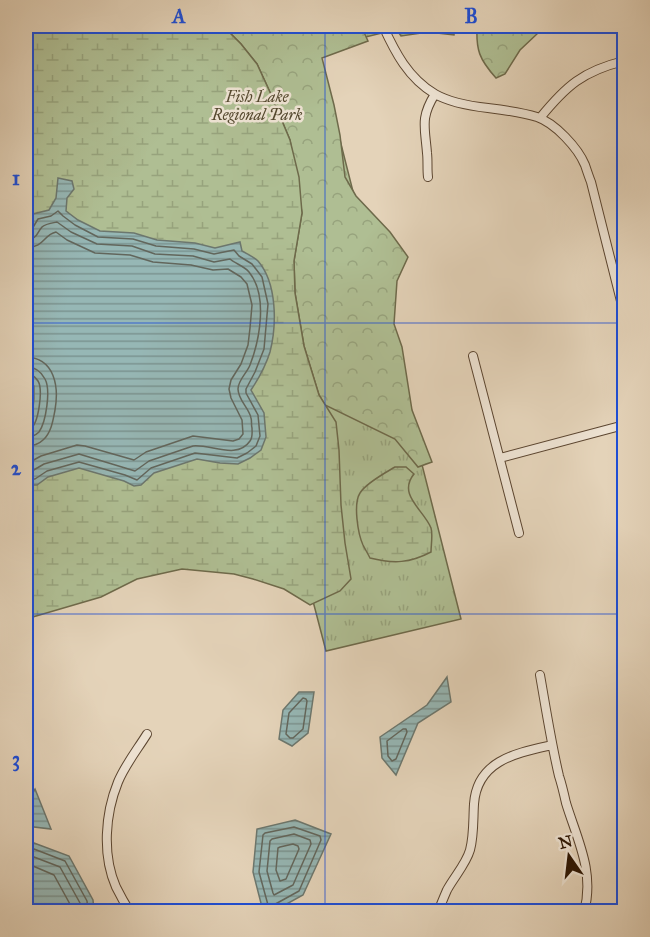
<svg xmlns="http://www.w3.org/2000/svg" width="650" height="937" viewBox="0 0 650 937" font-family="'IM FELL Great Primer',serif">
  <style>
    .grass { fill: url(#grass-tufts); stroke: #6e6a4b; stroke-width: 1.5 }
    .forest { fill: url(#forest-crowns); stroke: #6e6a4b; stroke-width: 1.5 }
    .wetland { fill: url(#wetland-marsh); stroke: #6e6a4b; stroke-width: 1.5 }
    .water { fill: url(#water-rules); stroke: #6c776e; stroke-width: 1.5 }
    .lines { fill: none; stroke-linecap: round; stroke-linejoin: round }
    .shore { stroke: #62665c; stroke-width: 1.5 }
    .street-casing { stroke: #5b4530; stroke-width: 10 }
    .street { stroke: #ede2d2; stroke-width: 8 }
    .grid { fill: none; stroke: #1d4ed8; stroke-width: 1.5; stroke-opacity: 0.55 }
    .labels { text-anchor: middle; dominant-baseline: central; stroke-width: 5; stroke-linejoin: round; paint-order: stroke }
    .park-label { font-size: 16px; font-style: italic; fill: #54482e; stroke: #ede2d2 }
    .neatline { fill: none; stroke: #1d4ed8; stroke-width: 2 }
    .grid-label { font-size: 20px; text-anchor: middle; font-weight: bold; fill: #1d4ed8 }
  </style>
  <defs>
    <pattern id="grass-tufts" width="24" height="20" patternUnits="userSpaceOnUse" patternTransform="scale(1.5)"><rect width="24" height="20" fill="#afbe93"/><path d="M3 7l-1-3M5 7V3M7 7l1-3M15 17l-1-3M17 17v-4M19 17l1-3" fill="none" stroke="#97a37d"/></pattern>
    <pattern id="forest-crowns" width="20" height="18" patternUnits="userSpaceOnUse" patternTransform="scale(1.5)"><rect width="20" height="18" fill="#afbe93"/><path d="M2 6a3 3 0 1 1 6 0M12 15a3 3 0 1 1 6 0" fill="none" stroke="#97a37d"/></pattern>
    <pattern id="wetland-marsh" width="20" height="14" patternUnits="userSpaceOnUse" patternTransform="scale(1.5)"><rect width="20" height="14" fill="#afbe93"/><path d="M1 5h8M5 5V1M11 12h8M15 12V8" fill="none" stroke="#97a37d"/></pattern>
    <pattern id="water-rules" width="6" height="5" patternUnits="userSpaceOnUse" patternTransform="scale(1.5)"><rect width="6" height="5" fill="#96b7b5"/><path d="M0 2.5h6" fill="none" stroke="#7b9491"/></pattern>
  </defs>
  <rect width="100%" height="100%" fill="#e4d3b9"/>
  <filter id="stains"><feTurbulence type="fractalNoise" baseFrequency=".00333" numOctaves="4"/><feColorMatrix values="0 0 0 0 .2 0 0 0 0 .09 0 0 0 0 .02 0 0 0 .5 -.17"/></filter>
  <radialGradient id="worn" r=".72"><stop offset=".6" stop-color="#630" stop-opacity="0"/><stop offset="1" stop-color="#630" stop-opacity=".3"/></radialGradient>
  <path class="grass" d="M 163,26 L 410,26 L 317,49 L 461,619 L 326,651 Z"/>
  <path class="forest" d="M 223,26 L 361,26 L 368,41 L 322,58 L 334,105 L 340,135 L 345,177 L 356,196 L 390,232 L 408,257 L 397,281 L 394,324 L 402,347 L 412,410 L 432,462 L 418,467 L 395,439 L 325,405 L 319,395 L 304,346 L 295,293 L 294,261 L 302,213 L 290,140 L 269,90 L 257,64 L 241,44 Z
    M 394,26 L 455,26 L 454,35 L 428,32 L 401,36 Z
    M 477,26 L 550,26 L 538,33 L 520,50 L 505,74 L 496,78 C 479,59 476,50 477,26 Z"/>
  <path class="wetland" d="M 26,26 L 223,26 L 241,44 L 257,64 L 269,90 L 290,140 L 299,177 L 302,213 L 294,261 L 295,293 L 304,346 L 319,395 L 336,422 L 339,450 L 341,505 L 345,543 L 351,579 L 340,591 L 310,605 L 284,589 L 253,579 L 234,574 L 182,569 L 137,579 L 101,597 L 26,619 Z
    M 395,467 L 406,467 L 414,474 C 397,495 424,510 431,528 C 433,534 431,545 431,552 C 410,563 394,564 370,558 C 368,554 365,549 363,545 C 358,534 353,504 360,493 C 366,483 385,473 395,467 Z"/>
  <path class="water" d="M 58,178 L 72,181 L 74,189 L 67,198 L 66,211 L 78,220 L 100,231 L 134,233 L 157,240 L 195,243 L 215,248 L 240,242 L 242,251 C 247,254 254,257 258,261 C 277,283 277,324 270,352 C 266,365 259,378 251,390 L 264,413 L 266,437 L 261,450 L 250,458 L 238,464 L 220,463 L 197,459 L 154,473 L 141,485 L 134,486 L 124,481 L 79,468 L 48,477 L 37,485 L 26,485 L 26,428 L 32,416 L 34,399 L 34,386 L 26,377 L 26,240 L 27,226 L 33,214 L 49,210 L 56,198 Z
    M 447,677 L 451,702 L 418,723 L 396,775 L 382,758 L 380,737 L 427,705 Z
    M 299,692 L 314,692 L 308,733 L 292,746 L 279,739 L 283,710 Z
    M 35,789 L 51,829 L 26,826 L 26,802 Z
    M 295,820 L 331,834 L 303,895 L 274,911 L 263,911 L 253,872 L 257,829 Z
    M 34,843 L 69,856 L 93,900 L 94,911 L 26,911 L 26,845 Z"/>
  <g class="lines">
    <path class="shore" d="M 26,231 L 32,229 L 38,219 L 51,216 L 58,211 L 63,216 L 75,225 L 98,237 L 133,239 L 156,246 L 194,249 L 214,254 L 234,250 L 239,256 L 252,264 L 262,277 L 268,304 L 264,349 L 255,372 L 246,389 L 246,393 L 258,415 L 260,436 L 256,446 L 247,453 L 237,458 L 195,453 L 151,468 L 137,480 L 125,475 L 79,462 L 47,471 L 35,479 L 26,479
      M 26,239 C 39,238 35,235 42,227 C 45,224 52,223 57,222 L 71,232 L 97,244 L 132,246 L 155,254 L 193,256 L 214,262 L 230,259 C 236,264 244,266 249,272 C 268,295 260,339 250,365 C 247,373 238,380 238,389 C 238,400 249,408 251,418 C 252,421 251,424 252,428 C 252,432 253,437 250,441 C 237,460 211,444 193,446 L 149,461 L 135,471 L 79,454 L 44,464 L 32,471 L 26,472
      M 26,248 C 45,247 43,235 56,232 L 67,240 L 95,253 L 130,255 L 153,262 L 191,265 L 213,270 L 228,269 L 241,277 L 247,284 L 252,305 L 250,328 L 248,345 L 241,364 L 231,380 L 229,389 L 231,398 L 242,420 L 243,434 L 239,439 L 233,441 L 193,436 L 146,452 L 134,460 L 85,446 L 77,445 L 41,456 L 30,462 L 26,463
      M 26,357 C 55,358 59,387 55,410 C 53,421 51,433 43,440 C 38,445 32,446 26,446
      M 26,366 C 34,367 41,371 45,379 C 51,390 46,422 39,432 C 35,436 31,437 26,437
      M 26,374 C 31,374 35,376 38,381 C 43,389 39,424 30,429 C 29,430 27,429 26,430
      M 303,698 L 306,699 L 307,701 L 303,729 L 293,738 L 290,738 L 286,734 L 289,713 Z
      M 403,729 L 406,729 L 407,732 L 396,759 L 392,761 L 388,756 L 387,741 Z
      M 294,827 L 320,836 L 321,840 L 299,891 L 270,907 L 268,905 L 259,872 L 263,835 L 265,833 Z
      M 294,834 L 310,840 L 311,844 L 293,885 L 274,895 L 273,893 L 267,871 L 270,841 L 272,839 Z
      M 293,844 L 298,846 L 299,849 L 286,879 L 280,881 L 276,870 L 278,848 L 280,847 Z
      M 26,850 L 34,849 L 65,861 L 87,901 L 88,912
      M 26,858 L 34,857 L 60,867 L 80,903 L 81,912
      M 26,867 L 33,866 L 54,875 L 71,906 L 72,912"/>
    <g class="street-casing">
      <path id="street" d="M 383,26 C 395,52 408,78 435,94 C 451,103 470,106 488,108 C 504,110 521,112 537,117 C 555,123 578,148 585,165 C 587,171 589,177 591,182 L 624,313
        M 540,118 C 566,86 583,71 624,61
        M 428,177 C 427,169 428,161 427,153 C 425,127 420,118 435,94
        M 473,356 L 519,533
        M 500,458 L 624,425
        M 540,675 C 546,709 551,742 559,776 C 562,785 564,794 566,803 C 577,839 595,872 584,912
        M 130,912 C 125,904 120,895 116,887 C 102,855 105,814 118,782 C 125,765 137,750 147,734
        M 438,912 C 441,904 444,897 447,890 C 454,877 466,864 470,850 C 474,835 473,820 474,804 C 477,760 517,753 552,745"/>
    </g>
    <use href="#street" class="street"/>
  </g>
  <path class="grid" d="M 325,26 L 325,912M 26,323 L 624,323M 26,614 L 624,614"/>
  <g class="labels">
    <g class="park-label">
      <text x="257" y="96">Fish Lake<tspan x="257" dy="18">Regional Park</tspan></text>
    </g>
  </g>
  <rect width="650" height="937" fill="none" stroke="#e4d3b9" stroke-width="66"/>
  <g transform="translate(569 856) rotate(346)" stroke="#ede2d2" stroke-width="4.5" paint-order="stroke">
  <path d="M0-4.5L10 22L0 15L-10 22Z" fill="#2d1603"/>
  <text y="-9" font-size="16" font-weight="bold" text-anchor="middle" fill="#2d1603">N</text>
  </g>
  <rect x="33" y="33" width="584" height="871" class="neatline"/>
  <g class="grid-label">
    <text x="179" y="23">A</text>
    <text x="471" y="23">B</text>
    <text x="16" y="185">1</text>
    <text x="16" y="475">2</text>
    <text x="16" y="766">3</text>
  </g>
  <rect width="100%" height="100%" filter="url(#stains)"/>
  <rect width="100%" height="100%" fill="url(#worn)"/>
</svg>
